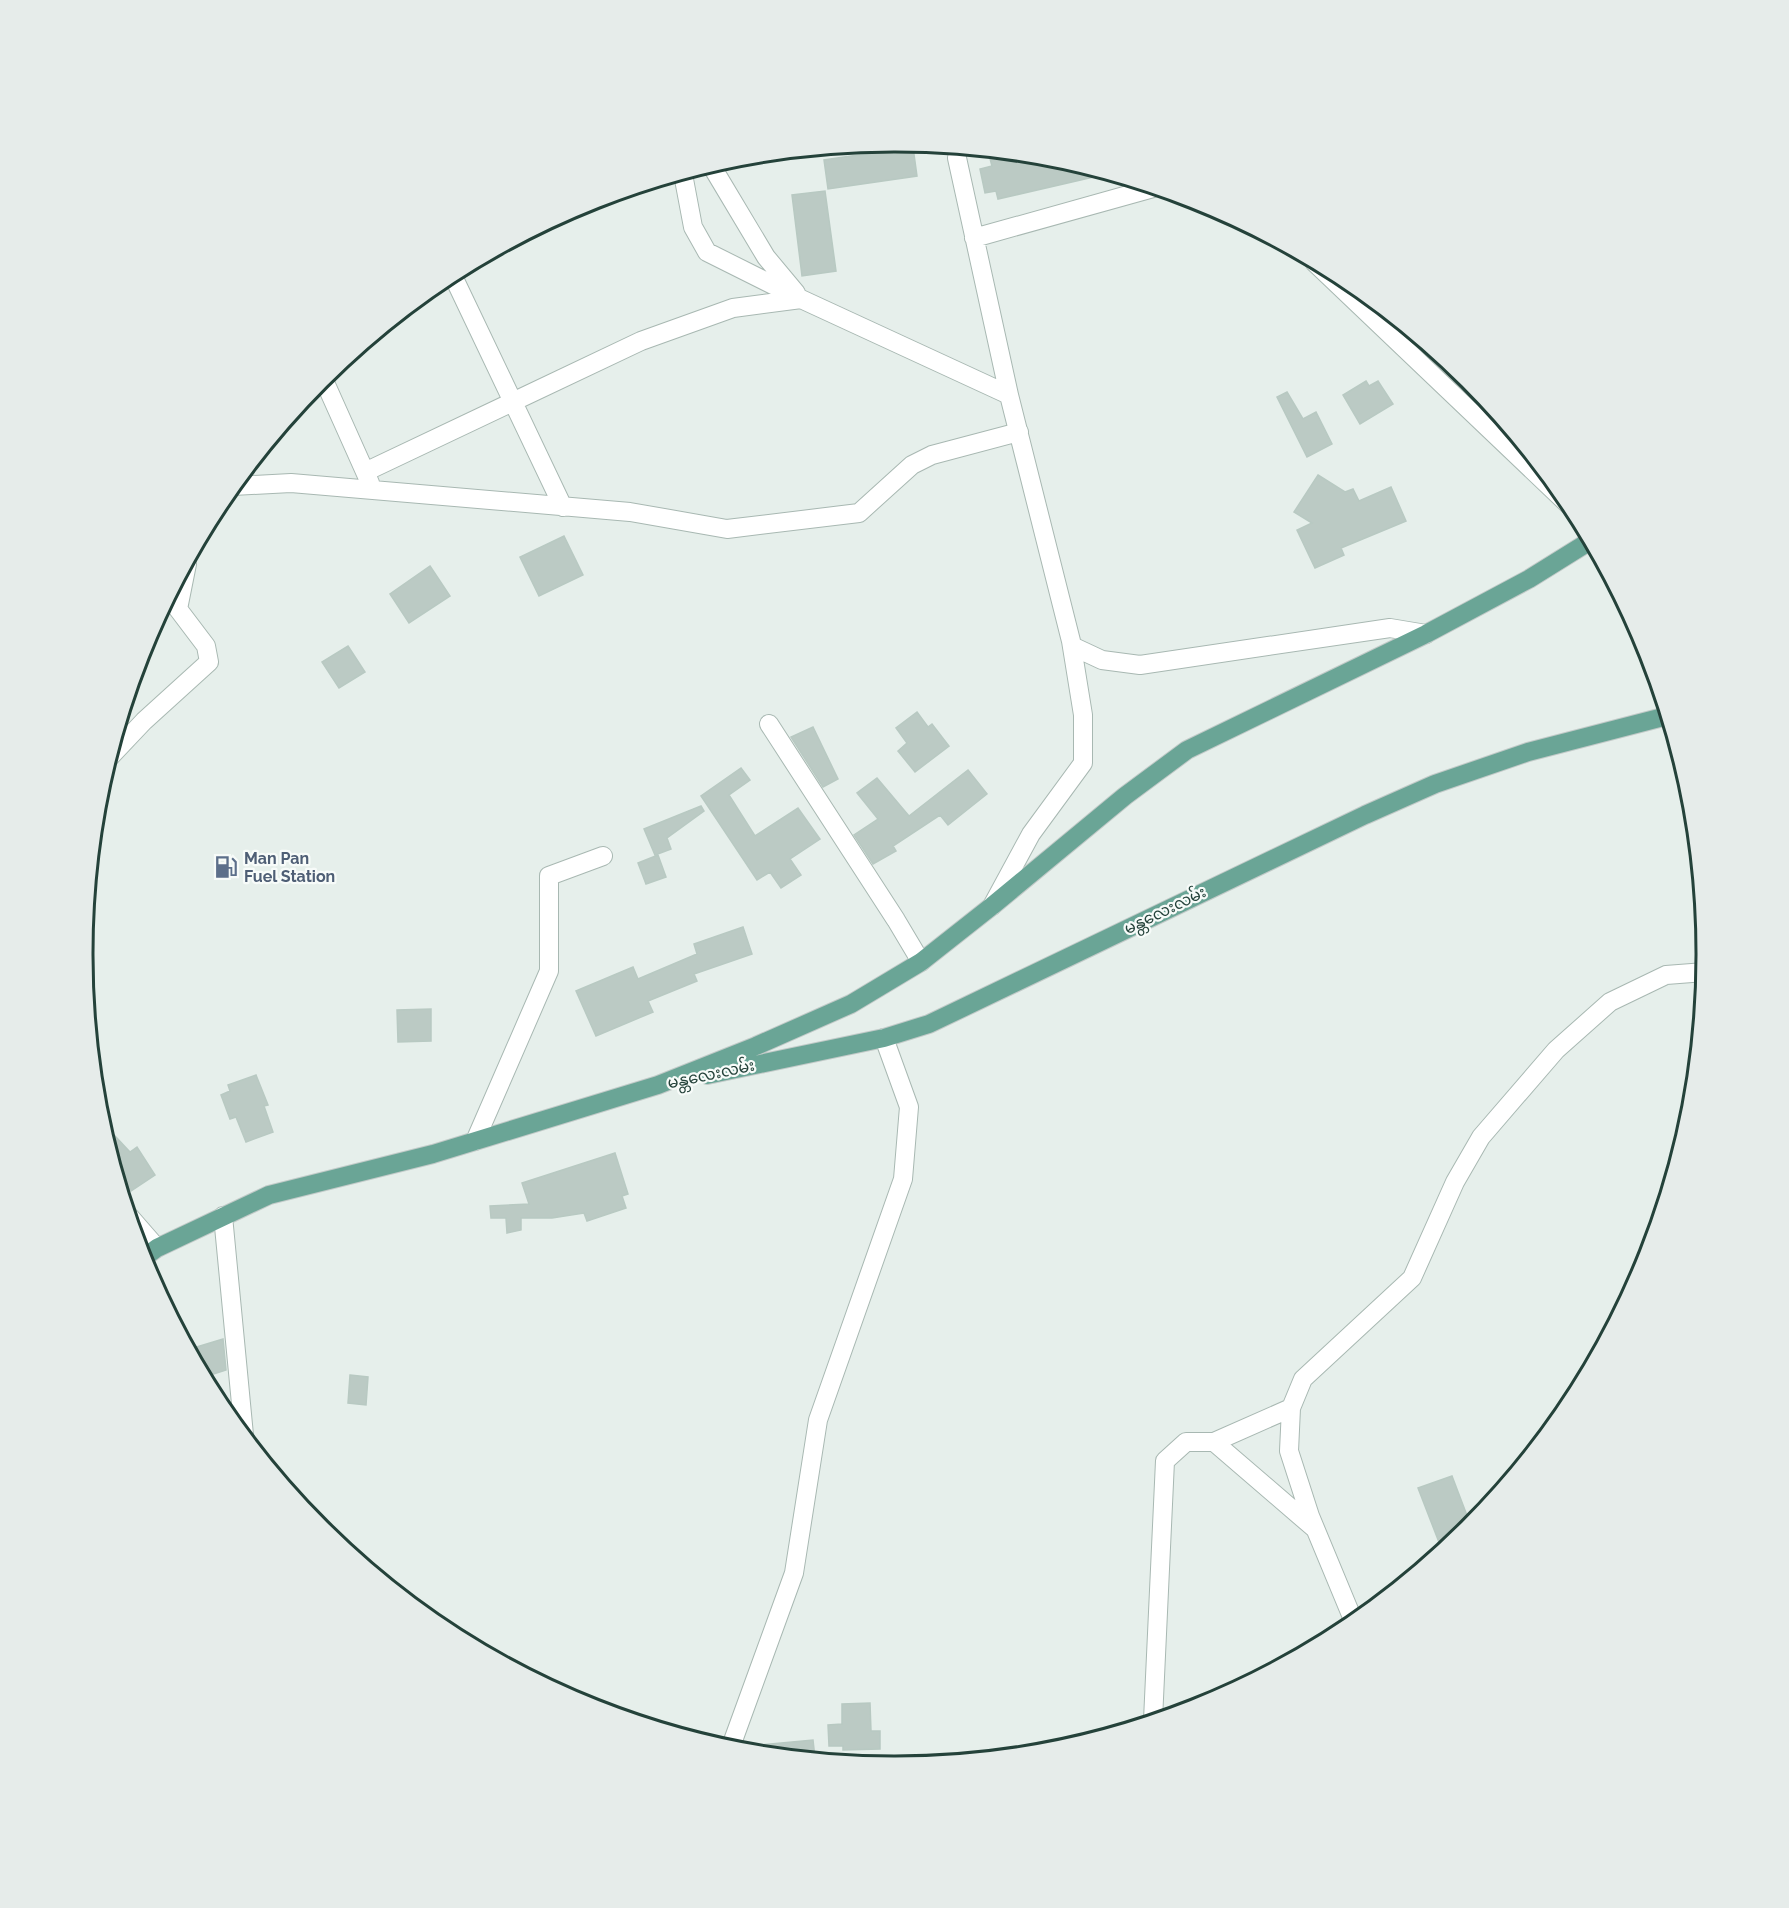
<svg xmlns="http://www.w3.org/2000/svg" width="1789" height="1908" viewBox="0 0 1789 1908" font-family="Raleway,'Noto Sans Myanmar',sans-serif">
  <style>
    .building { fill: #bbcac4; stroke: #b8c9c2; stroke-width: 1.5 }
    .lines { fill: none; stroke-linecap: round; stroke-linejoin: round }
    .minor-casing { stroke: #a8b8b2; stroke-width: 20 }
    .major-casing { stroke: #c2cac8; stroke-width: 20 }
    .minor { stroke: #fff; stroke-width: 18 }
    .major { stroke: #6aa596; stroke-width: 18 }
    .labels { text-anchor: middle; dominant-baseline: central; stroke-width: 4.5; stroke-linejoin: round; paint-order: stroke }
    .service-label { font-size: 16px; font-weight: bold; fill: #4e5e75; stroke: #f7fbf9; text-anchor: start }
    .street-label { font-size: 16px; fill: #24423a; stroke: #f7fbf9 }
    .rim { fill: none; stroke: #24423a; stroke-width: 3 }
  </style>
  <rect width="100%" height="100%" fill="#e6efeb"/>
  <path class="building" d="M 913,147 L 917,176 L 828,189 L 824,160 Z
    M 988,151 L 1053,158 L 1107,174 L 998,199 L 996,191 L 985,193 L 980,169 L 992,166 Z
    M 825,191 L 836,271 L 802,276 L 792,195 Z
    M 1366,381 L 1369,386 L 1378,381 L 1393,404 L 1360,424 L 1343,395 Z
    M 1287,392 L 1303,419 L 1316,412 L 1332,444 L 1307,457 L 1277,397 Z
    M 1318,475 L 1345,492 L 1353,489 L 1359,501 L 1391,487 L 1406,521 L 1341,548 L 1344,555 L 1315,568 L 1297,530 L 1312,523 L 1294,512 Z
    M 564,536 L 583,575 L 539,596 L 520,557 Z
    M 430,566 L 450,596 L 409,623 L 390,594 Z
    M 348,646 L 365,672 L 339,688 L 322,662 Z
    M 917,712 L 928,727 L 932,724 L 949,746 L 915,772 L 898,751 L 907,743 L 896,728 Z
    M 813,727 L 838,779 L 823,787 L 791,737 Z
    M 741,768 L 750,780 L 729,795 L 755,836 L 798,808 L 820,839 L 790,859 L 801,875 L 781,888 L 770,872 L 757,880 L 701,796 Z
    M 968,770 L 987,794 L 948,825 L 940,815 L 893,846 L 896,851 L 873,864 L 854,835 L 878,819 L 857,793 L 877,778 L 909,816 Z
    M 701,806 L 704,811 L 667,838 L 671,849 L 655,855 L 644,829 Z
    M 658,855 L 666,877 L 646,884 L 638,863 Z
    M 743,927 L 752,954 L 694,974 L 697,981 L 648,1001 L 653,1012 L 596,1036 L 576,991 L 633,967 L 638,979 L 697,954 L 694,944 Z
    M 431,1009 L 431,1041 L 398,1042 L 397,1010 Z
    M 256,1075 L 268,1105 L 264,1106 L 273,1132 L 246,1142 L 236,1117 L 230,1119 L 221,1095 L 230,1091 L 228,1085 Z
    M 101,1121 L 130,1152 L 137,1147 L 155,1175 L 131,1191 L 114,1166 Z
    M 615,1153 L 628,1194 L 622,1196 L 626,1208 L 587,1221 L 584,1213 L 552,1218 L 521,1218 L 521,1230 L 507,1233 L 506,1218 L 491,1218 L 490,1206 L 529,1204 L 522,1183 Z
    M 223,1339 L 226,1370 L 204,1377 L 190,1349 Z
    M 350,1375 L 368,1377 L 366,1405 L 348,1403 Z
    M 1452,1476 L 1471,1526 L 1442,1550 L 1418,1488 Z
    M 870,1703 L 871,1731 L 880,1731 L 880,1749 L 843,1750 L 843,1746 L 829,1746 L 828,1725 L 842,1724 L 842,1704 Z
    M 813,1740 L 815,1758 L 760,1753 L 760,1745 Z"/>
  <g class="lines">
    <g class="minor-casing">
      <path id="minor" d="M 957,158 L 1009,395
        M 711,165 L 766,257 L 796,293
        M 683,174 L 693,227 L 707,252 L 801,299 L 1009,395 L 1071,641 L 1083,715 L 1083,763 L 1031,834 L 992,906
        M 974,238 L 1153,188
        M 1314,262 L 1572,508
        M 452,274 L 563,507
        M 323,378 L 370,483
        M 365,472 L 641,341 L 733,308 L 801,299
        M 233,486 L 291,483 L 630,512 L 727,529 L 859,513 L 912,465 L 932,455 L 1019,432
        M 1072,646 L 1102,660 L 1140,665 L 1390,628 L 1426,634
        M 769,724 L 896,920 L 921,962
        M 109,758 L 144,721 L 209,662 L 206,646 L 178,609 L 187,564
        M 475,1141 L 549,971 L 549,876 L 603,856
        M 223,1216 L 244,1435
        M 130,1217 L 157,1248
        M 1214,1442 L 1291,1408
        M 1354,1622 L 1310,1516 L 1289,1451 L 1291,1408 L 1303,1379 L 1412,1278 L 1455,1182 L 1481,1137 L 1556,1050 L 1610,1002 L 1666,975 L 1705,972
        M 1153,1720 L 1165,1461 L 1186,1442 L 1214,1442 L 1314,1528
        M 730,1749 L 794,1573 L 818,1420 L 903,1179 L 909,1107 L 884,1038"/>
    </g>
    <g class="major-casing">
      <path id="major" d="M 707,1075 L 884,1038 L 929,1024 L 1365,815 L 1435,784 L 1528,752 L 1667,716
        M 142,1259 L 157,1248 L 269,1195 L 433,1154 L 658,1085 L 756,1046 L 851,1004 L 921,962 L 992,906 L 1125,796 L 1187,750 L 1426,634 L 1529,579 L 1590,541"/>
    </g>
    <use href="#minor" class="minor"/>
    <use href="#major" class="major"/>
  </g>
  <defs>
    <g id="fuel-bare" transform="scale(1.8)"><path d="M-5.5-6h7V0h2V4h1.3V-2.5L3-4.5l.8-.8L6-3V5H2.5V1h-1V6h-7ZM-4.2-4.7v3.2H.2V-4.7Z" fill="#5c6f8a" stroke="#f7fbf9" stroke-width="2.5" paint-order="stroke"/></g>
  </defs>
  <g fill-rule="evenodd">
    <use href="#fuel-bare" x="226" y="867"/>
  </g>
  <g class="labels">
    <g class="service-label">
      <text x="244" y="858">Man Pan<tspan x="244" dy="18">Fuel Station</tspan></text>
    </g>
    <g class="street-label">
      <text transform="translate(1165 910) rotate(-26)">မန္တလေးလမ်း</text>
      <text transform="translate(711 1074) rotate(-12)">မန္တလေးလမ်း</text>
    </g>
  </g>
  <path d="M0 0H1789V1908H0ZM894 152H895A801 801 0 0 1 1696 953V955A801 801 0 0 1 895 1756H894A801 801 0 0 1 93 955V953A801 801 0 0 1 894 152Z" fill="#e6ecea" fill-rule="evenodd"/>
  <path class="rim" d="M894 152H895A801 801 0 0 1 1696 953V955A801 801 0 0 1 895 1756H894A801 801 0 0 1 93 955V953A801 801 0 0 1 894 152Z"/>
</svg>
